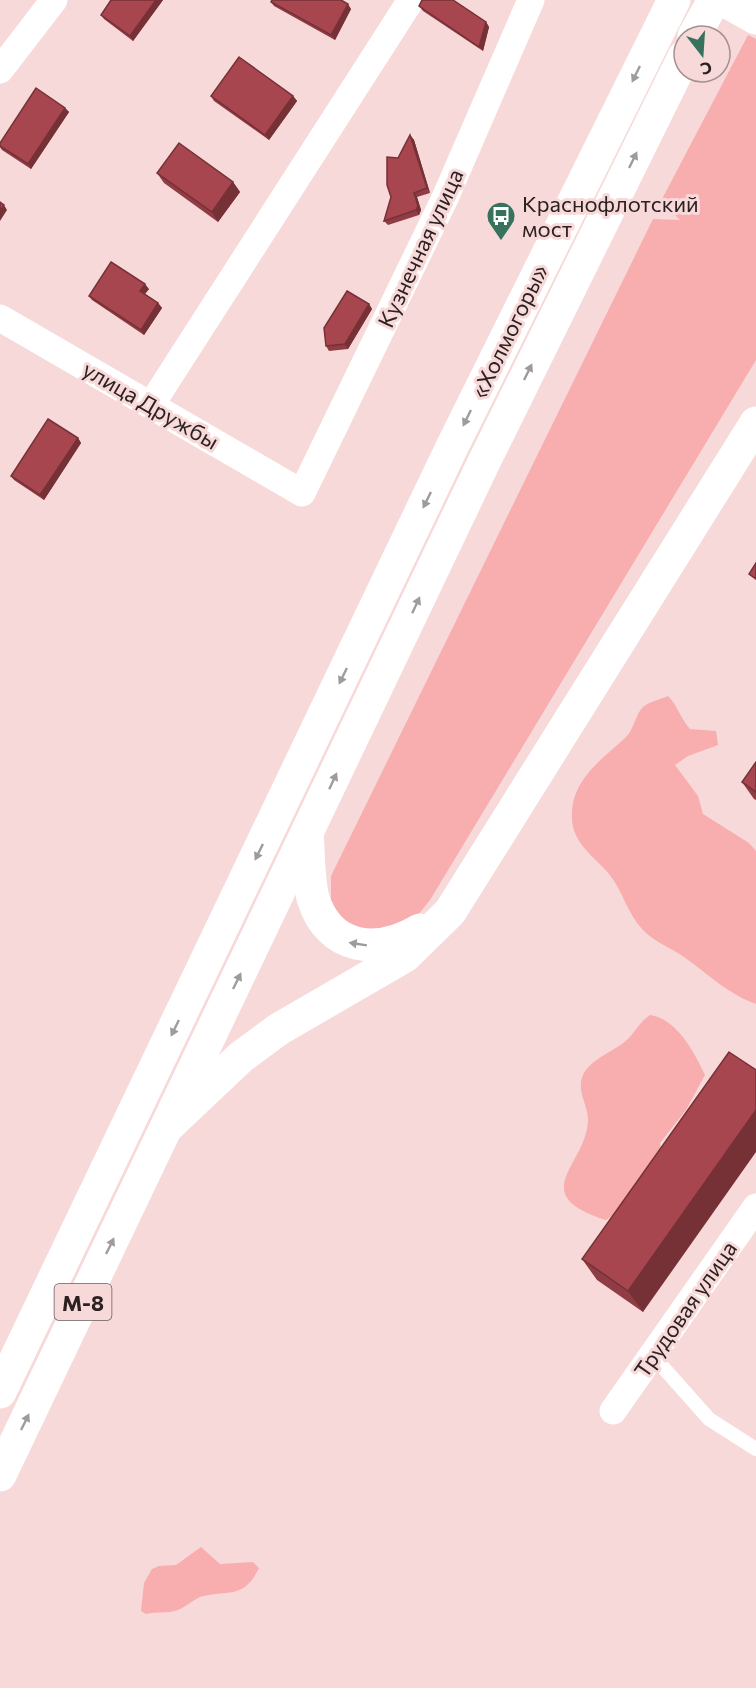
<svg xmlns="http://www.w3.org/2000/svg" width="756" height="1688" viewBox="0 0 756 1688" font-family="Commissioner,sans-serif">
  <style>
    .green { fill: #f8adaf }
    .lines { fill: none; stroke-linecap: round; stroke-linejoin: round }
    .service { stroke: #fff; stroke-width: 14 }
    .minor { stroke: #fff; stroke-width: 27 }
    .tertiary { stroke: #fff; stroke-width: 33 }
    .primary { stroke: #fff; stroke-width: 33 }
    .wall { fill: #903c44 }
    .shaded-wall { fill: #763137 }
    .building { fill: #a8464f; stroke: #763137; stroke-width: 1.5 }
    .oneway { fill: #a09b9b }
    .labels { text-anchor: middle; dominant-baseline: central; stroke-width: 6; stroke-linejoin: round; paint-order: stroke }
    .shield { fill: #f8d9d9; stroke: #695858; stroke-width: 1.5 }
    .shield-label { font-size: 21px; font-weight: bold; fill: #2c2121 }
    .poi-label { font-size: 22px; fill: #2c2121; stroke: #f8d9d9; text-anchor: start }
    .street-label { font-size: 22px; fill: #2c2121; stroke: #f8d9d9 }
  </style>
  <rect width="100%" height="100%" fill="#f8d9d9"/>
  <path class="green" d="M 748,35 L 756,39 L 756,360 L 430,900 L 409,926 L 360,930 L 341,918 L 331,901 L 331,876 L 653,219 L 680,220 L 661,201 Z
    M 668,696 C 678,706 680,718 690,729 L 716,731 L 718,745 L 688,756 L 675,765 L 698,796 L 703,814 L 749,843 L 756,851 L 756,1004 C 728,994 708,974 684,957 C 670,947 654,942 642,929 C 627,913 623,891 609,874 C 595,857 573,844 572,819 C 570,781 600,761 625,738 C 634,730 635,715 643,707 C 649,702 661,699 668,696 Z
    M 650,1015 C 677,1019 694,1052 705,1075 L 686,1110 L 660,1143 L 662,1161 L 622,1209 L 606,1220 C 524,1194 587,1165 588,1120 C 588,1105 576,1091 583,1075 C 591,1058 616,1051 629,1038 C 637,1029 640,1022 650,1015 Z
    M 201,1547 L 220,1564 L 253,1562 L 259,1568 C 244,1599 229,1590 203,1596 C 193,1599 188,1606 178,1610 C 167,1614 157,1611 146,1614 L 141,1611 L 144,1583 L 152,1569 L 159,1566 L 176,1565 Z"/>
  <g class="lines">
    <path class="service" d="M 653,1356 L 709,1419 L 756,1449"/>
    <path class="minor" d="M 0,70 L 54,0
      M 0,318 L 302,493 L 445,198 L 531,0
      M 151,405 L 411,0
      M 613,1411 L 756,1207"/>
    <path class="tertiary" d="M 724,0 L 756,18
      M 307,834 C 309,854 308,879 313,898 C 329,951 378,955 420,930
      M 167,1127 L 241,1057 L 279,1029 L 405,956 L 450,912 L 756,423"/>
    <path class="primary" d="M 694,36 L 714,0
      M 0,1392 L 452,447 L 674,0
      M 0,1475 L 484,462 L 684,57"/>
  </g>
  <path class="wall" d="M 111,0 L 163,0 L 133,41 L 104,19 L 101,15 Z
    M 271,2 L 351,9 L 335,40 L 274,6 Z
    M 419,6 L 486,22 L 489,27 L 483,51 L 423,11 Z
    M 211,96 L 293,96 L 297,101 L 269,140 L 214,101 Z
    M 65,108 L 69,112 L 31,169 L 2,150 L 0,147 L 0,143 Z
    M 410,135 L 414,140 L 430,193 L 417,197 L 421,210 L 419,215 L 388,225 L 384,221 L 391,197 L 398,158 Z
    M 157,173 L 233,182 L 240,192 L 218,222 L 164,183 Z
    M 149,289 L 145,294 L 158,303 L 162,308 L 144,335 L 92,300 L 89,296 Z
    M 369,304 L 372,309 L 348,349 L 329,351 L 326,346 Z
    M 78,438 L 81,443 L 44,500 L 14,480 L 11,476 Z
    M 756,762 L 756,800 L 754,799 L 742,782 Z
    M 756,1070 L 643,1312 L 597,1280 L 582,1259 Z"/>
  <path class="shaded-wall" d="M 156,0 L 163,0 L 133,41 L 130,36 Z
    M 348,4 L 351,9 L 335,40 L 331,35 Z
    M 486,22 L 489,27 L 483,51 L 479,47 Z
    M 293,96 L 297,101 L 269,140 L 265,135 Z
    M 65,108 L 69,112 L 31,169 L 28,164 Z
    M 410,135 L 414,140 L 430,193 L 427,188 Z
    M 233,182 L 240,192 L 218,222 L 212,212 Z
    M 414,193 L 417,197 L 421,210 L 419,215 L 416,210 Z
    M 4,205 L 7,210 L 0,221 L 0,211 Z
    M 145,284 L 149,289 L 143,296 L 140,291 Z
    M 158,303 L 162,308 L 144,335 L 141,330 Z
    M 369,304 L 372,309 L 348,349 L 345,344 Z
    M 78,438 L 81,443 L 44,500 L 40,495 Z
    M 756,1110 L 756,1152 L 643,1312 L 628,1291 Z"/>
  <path class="building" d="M 111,0 L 156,0 L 130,36 L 101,15 Z
    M 272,0 L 341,0 L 348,4 L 331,35 L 271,2 Z
    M 422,0 L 453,0 L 486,22 L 479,47 L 419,6 Z
    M 239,57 L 293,96 L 265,135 L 211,96 Z
    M 36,88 L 65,108 L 28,164 L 0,146 L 0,143 Z
    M 410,135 L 427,188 L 414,193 L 418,206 L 416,210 L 384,221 L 391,197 L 387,185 L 387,157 L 398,158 Z
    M 179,143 L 233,182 L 212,212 L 157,173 Z
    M 0,202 L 4,205 L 0,211 Z
    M 111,262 L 145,284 L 140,291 L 158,303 L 141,330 L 89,296 Z
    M 347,291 L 369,304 L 345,344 L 326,346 L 324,328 Z
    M 48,419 L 78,438 L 40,495 L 11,476 Z
    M 756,563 L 756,579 L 749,574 Z
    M 756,762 L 756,792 L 742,782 Z
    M 729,1052 L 756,1070 L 756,1110 L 628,1291 L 582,1259 Z"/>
  <defs><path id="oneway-solid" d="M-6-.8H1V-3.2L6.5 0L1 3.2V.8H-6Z" transform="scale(1.5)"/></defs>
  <g class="oneway">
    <use href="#oneway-solid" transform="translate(636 74) rotate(116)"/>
    <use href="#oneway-solid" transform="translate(633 160) rotate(-64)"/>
    <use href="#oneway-solid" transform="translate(528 372) rotate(-64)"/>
    <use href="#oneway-solid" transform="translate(467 418) rotate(116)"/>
    <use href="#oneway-solid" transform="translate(427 500) rotate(116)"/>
    <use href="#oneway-solid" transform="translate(416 605) rotate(-65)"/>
    <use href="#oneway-solid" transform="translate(343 676) rotate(116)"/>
    <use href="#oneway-solid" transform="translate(333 781) rotate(-65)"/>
    <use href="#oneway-solid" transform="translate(259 852) rotate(116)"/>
    <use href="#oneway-solid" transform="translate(358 944) rotate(-171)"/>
    <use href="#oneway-solid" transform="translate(237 981) rotate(-64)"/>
    <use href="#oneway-solid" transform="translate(175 1028) rotate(116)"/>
    <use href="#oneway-solid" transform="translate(110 1246) rotate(-64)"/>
    <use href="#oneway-solid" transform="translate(25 1422) rotate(-64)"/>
  </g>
  <defs>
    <g id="bus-pin" transform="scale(1.5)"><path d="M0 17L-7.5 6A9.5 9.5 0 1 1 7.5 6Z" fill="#37725d" stroke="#f8d9d9"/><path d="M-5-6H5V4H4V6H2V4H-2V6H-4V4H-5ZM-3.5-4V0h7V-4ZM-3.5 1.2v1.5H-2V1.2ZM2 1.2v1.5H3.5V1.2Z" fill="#fff"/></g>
  </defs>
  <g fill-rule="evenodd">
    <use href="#bus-pin" x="501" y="216"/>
  </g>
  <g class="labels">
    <rect class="shield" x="54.5" y="1284" width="57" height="36" rx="4.5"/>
    <g class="shield-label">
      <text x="83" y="1302">М-8</text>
    </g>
    <g class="poi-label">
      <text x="522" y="203">Краснофлотский<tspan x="522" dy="25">мост</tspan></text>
    </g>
    <g class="street-label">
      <text transform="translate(420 248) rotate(-65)">Кузнечная улица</text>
      <text transform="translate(509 331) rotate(-64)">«Холмогоры»</text>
      <text transform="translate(151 405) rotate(30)">улица Дружбы</text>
      <text transform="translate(685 1309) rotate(-55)">Трудовая улица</text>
    </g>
  </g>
  <g transform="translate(702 54) rotate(163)"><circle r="28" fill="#f8d9d9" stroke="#a68f8f" stroke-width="1.5"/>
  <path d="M0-4.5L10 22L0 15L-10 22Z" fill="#37725d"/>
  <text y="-9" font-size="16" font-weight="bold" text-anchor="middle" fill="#2c2121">С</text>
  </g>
</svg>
